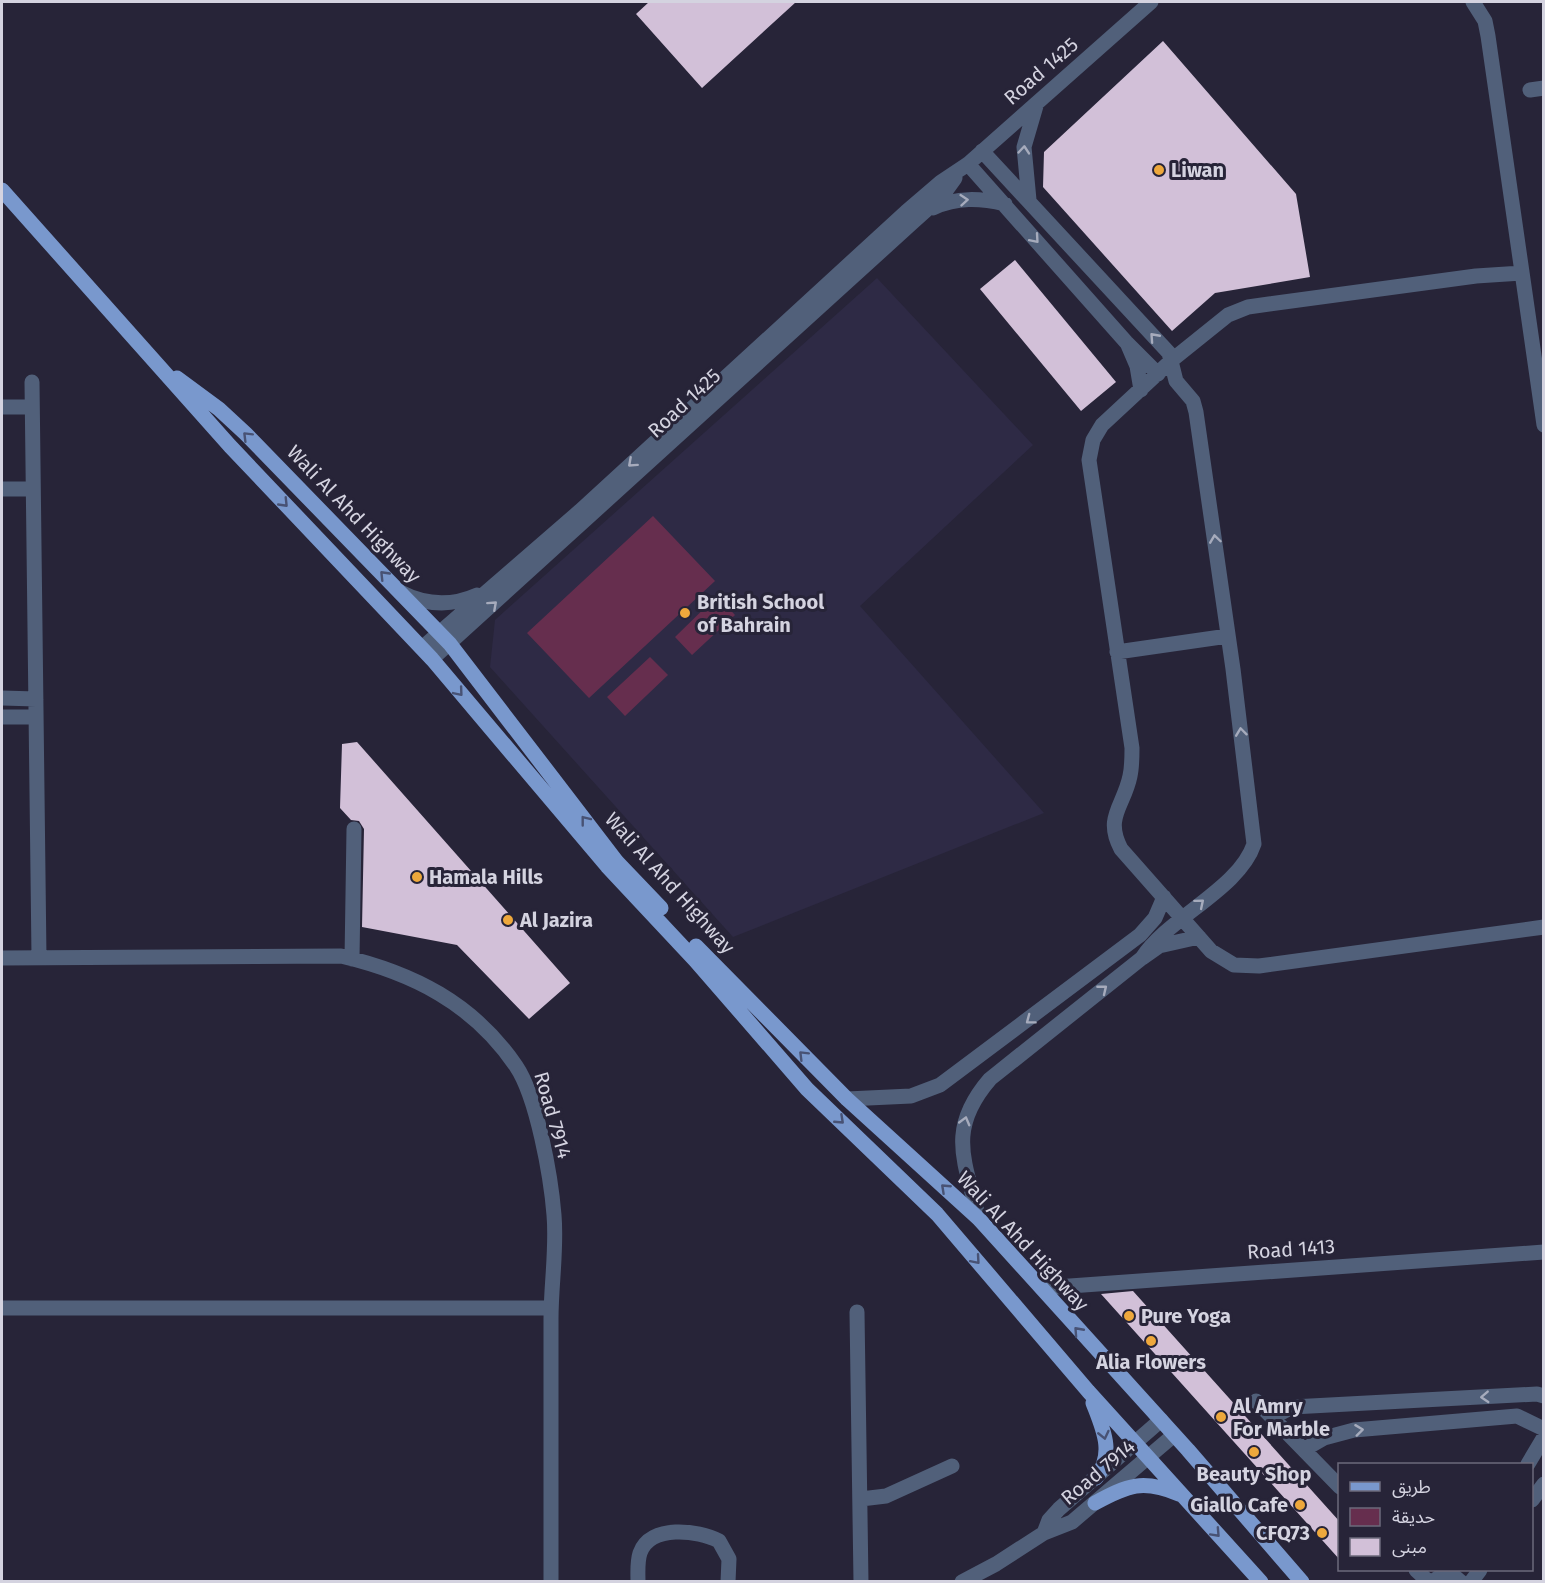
<svg xmlns="http://www.w3.org/2000/svg" width="1545" height="1583" viewBox="0 0 1545 1583" font-family="'Fira Sans','Noto Sans Arabic',sans-serif">
  <style>
    .built { fill: #2e2a45 }
    .green { fill: #662e4e }
    .building { fill: #d2c0d8 }
    .lines { fill: none; stroke-linecap: round; stroke-linejoin: round }
    .street { stroke: #51607a; stroke-width: 15 }
    .primary { stroke: #7998cd; stroke-width: 15 }
    .oneway { stroke: #a6abbc }
    .oneway2 { stroke: #485274 }
    .poi-dot { fill: #eea83c; stroke: #272438; stroke-width: 2 }
    .labels { text-anchor: middle; dominant-baseline: central; stroke-width: 6; stroke-linejoin: round; paint-order: stroke }
    .street-label { font-size: 20px; fill: #d4d3e0; stroke: #272438 }
    .poi-label { font-size: 20px; font-weight: bold; fill: #d4d3e0; stroke: #272438; text-anchor: start }
  </style>
  <rect width="100%" height="100%" fill="#272438"/>
  <path class="built" d="M 877,278 L 1033,445 L 860,606 L 1044,813 L 733,937 L 490,667 L 495,620 Z"/>
  <path class="green" d="M 653,516 L 715,581 L 589,698 L 527,633 Z
    M 717,596 L 735,615 L 692,655 L 675,637 Z
    M 650,657 L 668,675 L 625,716 L 607,697 Z"/>
  <path class="building" d="M 649,2 L 796,2 L 702,88 L 636,14 Z
    M 1163,41 L 1296,194 L 1310,277 L 1215,293 L 1172,331 L 1043,187 L 1044,152 Z
    M 1015,260 L 1116,382 L 1081,411 L 980,289 Z
    M 357,742 L 570,983 L 529,1019 L 457,945 L 362,927 L 364,829 L 359,821 L 351,820 L 340,808 L 342,744 Z
    M 1133,1291 L 1340,1522 L 1340,1560 L 1101,1294 Z"/>
  <g class="lines">
    <path class="street" d="M 1473,2 L 1485,21 L 1488,36 L 1544,425
      M 1530,90 L 1544,88
      M 982,151 L 1169,353 L 1176,381 L 1193,401 L 1196,412 L 1233,669 L 1254,844 C 1239,889 1169,917 1142,958
      M 968,164 L 1126,342 L 1158,374
      M 1029,200 L 1024,147 L 1036,106
      M 933,208 C 957,197 980,198 1005,204
      M 1522,273 L 1476,276 L 1269,304 L 1248,307 L 1228,315 L 1172,360 L 1102,425 L 1093,440 L 1089,460 L 1132,748 C 1132,757 1132,767 1130,776 C 1124,806 1104,817 1121,849 L 1211,951 L 1234,965 L 1259,966 L 1544,927
      M 1128,345 L 1137,366 L 1141,390
      M 32,382 L 39,957
      M 2,407 L 32,407
      M 2,489 L 32,489
      M 400,592 C 425,605 450,607 477,595
      M 422,648 L 580,511 L 906,212 L 941,182 L 968,164 L 1151,2
      M 1117,652 L 1228,636
      M 432,659 L 913,222 L 942,196 L 955,178
      M 2,698 L 36,699
      M 2,717 L 36,717
      M 2,958 L 341,956 C 413,973 473,1003 516,1066 C 537,1097 551,1177 554,1215 C 557,1249 551,1284 551,1319 C 551,1406 551,1494 551,1582
      M 352,959 L 354,829
      M 847,1099 L 911,1096 L 940,1085 L 1140,935 L 1155,918 L 1164,897
      M 979,1219 C 965,1161 946,1130 990,1079 L 1142,958 L 1159,946 L 1199,937
      M 1042,1288 L 1544,1252
      M 2,1308 L 551,1308
      M 857,1312 L 861,1582
      M 1256,1401 L 1340,1487
      M 1272,1418 L 1292,1407 L 1537,1394 L 1544,1396
      M 1305,1449 L 1324,1438 L 1354,1430 L 1517,1416 L 1544,1429
      M 1528,1464 L 1544,1437
      M 861,1499 L 886,1496 L 952,1466
      M 1532,1500 L 1544,1484
      M 1044,1533 L 1049,1520 L 1059,1509 L 1161,1420
      M 1416,1570 L 1429,1582
      M 638,1582 C 638,1573 637,1562 640,1553 C 650,1524 698,1530 719,1541 L 729,1559 L 728,1582
      M 962,1582 L 996,1564 L 1044,1533 L 1072,1522 L 1174,1435
      M 1432,1582 L 1448,1571 L 1461,1582
      M 1471,1582 L 1480,1570"/>
    <path class="primary" d="M 2,190 L 230,446 L 432,659 L 607,866 L 695,960 L 807,1089 L 937,1214 L 1088,1391 L 1261,1582
      M 177,378 L 219,409 L 246,434 L 450,644 L 617,862 L 661,908
      M 696,946 L 847,1099 L 979,1219 L 1188,1450 L 1302,1582
      M 1093,1403 C 1103,1429 1115,1453 1096,1478
      M 1095,1503 C 1128,1485 1143,1479 1179,1494"/>
  </g>
  <defs><path id="oneway-chevron" d="M-2-3.5L2.5 0L-2 3.5" fill="none" stroke-width="1.6" stroke-linecap="round" stroke-linejoin="round" transform="scale(1.5)"/></defs>
  <g class="oneway">
    <use href="#oneway-chevron" transform="translate(1024 150) rotate(-85)"/>
    <use href="#oneway-chevron" transform="translate(964 200) rotate(-5)"/>
    <use href="#oneway-chevron" transform="translate(1035 239) rotate(49)"/>
    <use href="#oneway-chevron" transform="translate(1154 337) rotate(-132)"/>
    <use href="#oneway-chevron" transform="translate(632 463) rotate(138)"/>
    <use href="#oneway-chevron" transform="translate(1215 539) rotate(-98)"/>
    <use href="#oneway-chevron" transform="translate(493 605) rotate(-42)"/>
    <use href="#oneway-chevron" transform="translate(1241 732) rotate(-97)"/>
    <use href="#oneway-chevron" transform="translate(1200 903) rotate(-40)"/>
    <use href="#oneway-chevron" transform="translate(1103 989) rotate(-39)"/>
    <use href="#oneway-chevron" transform="translate(1030 1020) rotate(143)"/>
    <use href="#oneway-chevron" transform="translate(965 1121) rotate(-75)"/>
    <use href="#oneway-chevron" transform="translate(1485 1397) rotate(177)"/>
    <use href="#oneway-chevron" transform="translate(1359 1430) rotate(-7)"/>
  </g>
  <g class="oneway2">
    <use href="#oneway-chevron" transform="translate(247 436) rotate(-135)"/>
    <use href="#oneway-chevron" transform="translate(284 503) rotate(46)"/>
    <use href="#oneway-chevron" transform="translate(384 575) rotate(-134)"/>
    <use href="#oneway-chevron" transform="translate(459 692) rotate(50)"/>
    <use href="#oneway-chevron" transform="translate(585 820) rotate(-128)"/>
    <use href="#oneway-chevron" transform="translate(803 1055) rotate(-135)"/>
    <use href="#oneway-chevron" transform="translate(840 1120) rotate(43)"/>
    <use href="#oneway-chevron" transform="translate(945 1188) rotate(-137)"/>
    <use href="#oneway-chevron" transform="translate(976 1260) rotate(49)"/>
    <use href="#oneway-chevron" transform="translate(1078 1331) rotate(-132)"/>
    <use href="#oneway-chevron" transform="translate(1104 1435) rotate(77)"/>
    <use href="#oneway-chevron" transform="translate(1216 1533) rotate(47)"/>
  </g>
  <g class="poi-dot">
    <circle cx="1159" cy="170" r="6"/>
    <circle cx="685" cy="613" r="6"/>
    <circle cx="417" cy="877" r="6"/>
    <circle cx="508" cy="920" r="6"/>
    <circle cx="1129" cy="1316" r="6"/>
    <circle cx="1151" cy="1341" r="6"/>
    <circle cx="1221" cy="1417" r="6"/>
    <circle cx="1254" cy="1452" r="6"/>
    <circle cx="1300" cy="1505" r="6"/>
    <circle cx="1322" cy="1533" r="6"/>
  </g>
  <g class="labels">
    <g class="street-label">
      <text transform="translate(1041 71) rotate(-41)">Road 1425</text>
      <text transform="translate(684 403) rotate(-43)">Road 1425</text>
      <text transform="translate(354 514) rotate(46)">Wali Al Ahd Highway</text>
      <text transform="translate(670 883) rotate(48)">Wali Al Ahd Highway</text>
      <text transform="translate(553 1115) rotate(74)">Road 7914</text>
      <text transform="translate(1023 1241) rotate(47)">Wali Al Ahd Highway</text>
      <text transform="translate(1291 1249) rotate(-4)">Road 1413</text>
      <text transform="translate(1098 1472) rotate(-40)">Road 7914</text>
    </g>
    <g class="poi-label">
      <text x="1171" y="170">Liwan</text>
      <text x="697" y="602">British School<tspan x="697" dy="23">of Bahrain</tspan></text>
      <text x="429" y="877">Hamala Hills</text>
      <text x="520" y="920">Al Jazira</text>
      <text x="1141" y="1316">Pure Yoga</text>
      <text x="1151" y="1362" text-anchor="middle">Alia Flowers</text>
      <text x="1233" y="1406">Al Amry<tspan x="1233" dy="23">For Marble</tspan></text>
      <text x="1254" y="1474" text-anchor="middle">Beauty Shop</text>
      <text x="1288" y="1505" text-anchor="end">Giallo Cafe</text>
      <text x="1310" y="1533" text-anchor="end">CFQ73</text>
    </g>
  </g>
  <rect width="1545" height="1583" fill="none" stroke="#d4d3e0" stroke-width="6"/>
  <rect x="1338" y="1463" width="195" height="108" fill="#272438" stroke="#6c6a7b" stroke-width="1.5"/>
  <rect x="1350" y="1482" width="30" height="9" fill="#7998cd" stroke="#6c6a7b" stroke-width="1.5"/>
  <text x="1392" y="1493" font-size="18" fill="#d4d3e0">طريق</text>
  <rect x="1350" y="1508" width="30" height="18" fill="#662e4e" stroke="#6c6a7b" stroke-width="1.5"/>
  <text x="1392" y="1523" font-size="18" fill="#d4d3e0">حديقة</text>
  <rect x="1350" y="1538" width="30" height="18" fill="#d2c0d8" stroke="#6c6a7b" stroke-width="1.5"/>
  <text x="1392" y="1553" font-size="18" fill="#d4d3e0">مبنى</text>
</svg>
